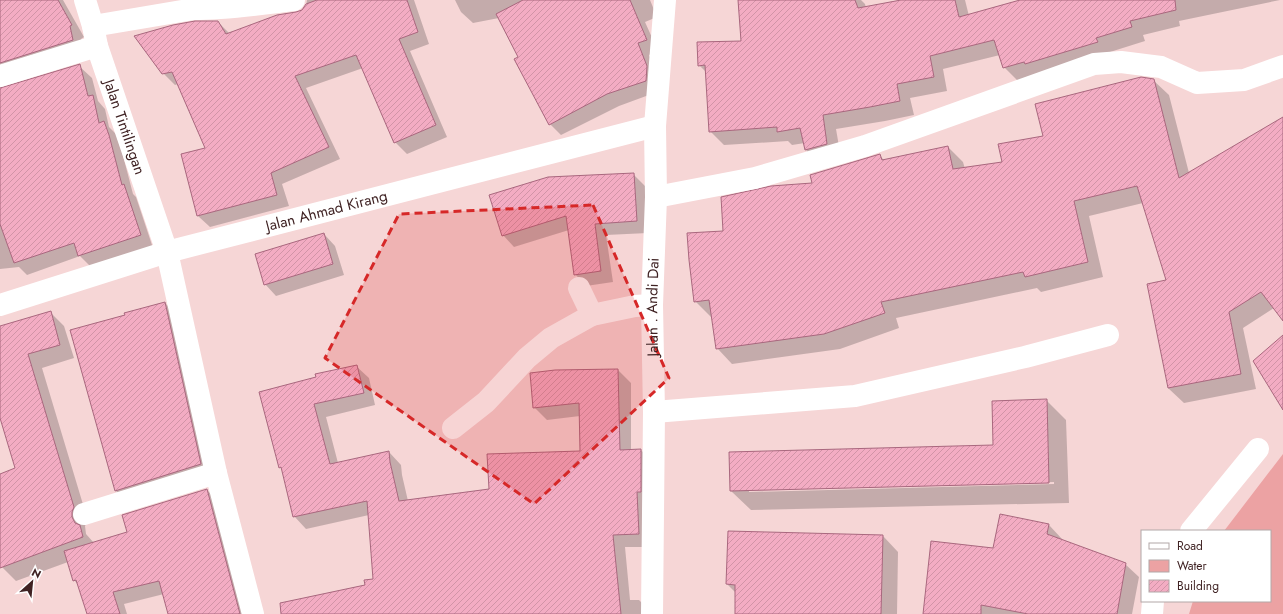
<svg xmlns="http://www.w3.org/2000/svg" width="1283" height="614" viewBox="0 0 1283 614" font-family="Jost,sans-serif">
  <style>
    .water { fill: #eca2a3 }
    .shadow { fill: #0003; fill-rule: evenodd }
    .building { fill: url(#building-hatch); stroke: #a9677e }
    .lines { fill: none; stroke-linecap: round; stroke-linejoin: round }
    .minor { stroke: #fff; stroke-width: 22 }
    .major { stroke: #fff; stroke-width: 22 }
    .highway { stroke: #fff; stroke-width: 22 }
    .marked { fill: #d62828; fill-opacity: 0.2; stroke: #d62828; stroke-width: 3; stroke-dasharray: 8 5; stroke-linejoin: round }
    .labels { text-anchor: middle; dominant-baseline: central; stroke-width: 4; stroke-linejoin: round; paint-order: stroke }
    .street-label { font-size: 15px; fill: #3f2223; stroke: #fff }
  </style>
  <defs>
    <pattern id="building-hatch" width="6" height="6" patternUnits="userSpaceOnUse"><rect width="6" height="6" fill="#f3acc3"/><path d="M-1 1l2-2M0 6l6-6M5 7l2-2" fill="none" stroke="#d194a7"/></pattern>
  </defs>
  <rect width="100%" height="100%" fill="#f6d6d6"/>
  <path class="water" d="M 1283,454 L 1283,614 L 1189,614 L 1193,601 L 1270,601 L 1270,531 L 1224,531 Z"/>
  <path class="shadow" d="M 0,0 L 63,0 L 84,37 L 81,39 L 85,52 L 0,85 Z
    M 307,0 L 414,0 L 429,44 L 410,51 L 447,137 L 407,154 L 395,142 L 363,68 L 306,88 L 340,159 L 282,184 L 289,206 L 210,227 L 198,216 L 206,148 L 178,84 L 175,85 L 163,73 L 218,22 L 230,34 L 302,11 L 306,6 Z
    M 455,0 L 650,0 L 657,17 L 645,22 L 658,51 L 649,55 L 658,78 L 657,92 L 619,106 L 561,135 L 550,124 L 520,58 L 499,18 L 473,23 L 461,12 Z
    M 738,0 L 861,0 L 865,4 L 866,8 L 906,0 L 965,0 L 969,16 L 1023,0 L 1280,0 L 1179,21 L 1180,26 L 1143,35 L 1145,41 L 1018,81 L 1004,67 L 1000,55 L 943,69 L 947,91 L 910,98 L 914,115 L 885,121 L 836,129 L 841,158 L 820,164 L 806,150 L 805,143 L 792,145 L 788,141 L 724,145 L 710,131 L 706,72 L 699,65 L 742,42 Z
    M 79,66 L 92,78 L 98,101 L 105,109 L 109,127 L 116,134 L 121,148 L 133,194 L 136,197 L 153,248 L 91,267 L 80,256 L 27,275 L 19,267 L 0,269 L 0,89 Z
    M 1153,80 L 1169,95 L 1189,173 L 1283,118 L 1283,319 L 1274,308 L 1243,328 L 1256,389 L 1184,403 L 1168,388 L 1167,281 L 1143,203 L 1089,216 L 1103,277 L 1041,292 L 1037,288 L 896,318 L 899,328 L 840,349 L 732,364 L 717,348 L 712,317 L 711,317 L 695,301 L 724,232 L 813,184 L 879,155 L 884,160 L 948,147 L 963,162 L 965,169 L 1003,163 L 1044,137 Z
    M 633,174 L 645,186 L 648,233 L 606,235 L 613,282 L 586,286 L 575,274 L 569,230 L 514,247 L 503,235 Z
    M 324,234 L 335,246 L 344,275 L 276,296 L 265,284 Z
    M 165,303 L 181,319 L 217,481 L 133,507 L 116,491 L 72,331 Z
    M 50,312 L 64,326 L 74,358 L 42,368 L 88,521 L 85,526 L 86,534 L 94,543 L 128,533 L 207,490 L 219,502 L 248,614 L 169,614 L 164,594 L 124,604 L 127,614 L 88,614 L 79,586 L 74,580 L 68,562 L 16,581 L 2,567 L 0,562 L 0,475 L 16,469 L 0,415 L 0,327 Z
    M 356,366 L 369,378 L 375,405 L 326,417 L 338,463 L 389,452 L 401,465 L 402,475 L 408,501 L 490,490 L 581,452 L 580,416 L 547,420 L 534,407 L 618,370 L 631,383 L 631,451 L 641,450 L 653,463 L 651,547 L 625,547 L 630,600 L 639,600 L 651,612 L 651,614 L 308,614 L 366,586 L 374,580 L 369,515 L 306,529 L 294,516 L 283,471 L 280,467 L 317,378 Z
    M 1046,400 L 1066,420 L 1069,503 L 751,510 L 731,491 L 994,446 ZM 1054,482 L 1054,484 L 749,492 L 749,490 Z
    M 1000,515 L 1049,525 L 1062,539 L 1062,540 L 1125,564 L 1139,577 L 1132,614 L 924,614 L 993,549 Z
    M 883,536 L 898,552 L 897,614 L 736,614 L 736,593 L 727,584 Z"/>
  <path class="building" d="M 0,0 L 58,0 L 72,25 L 70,26 L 73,40 L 0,63 Z
    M 317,0 L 407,0 L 418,32 L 399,39 L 436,125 L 394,143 L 356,55 L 295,76 L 329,147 L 271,173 L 277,195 L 197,216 L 181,154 L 205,148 L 172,72 L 162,74 L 134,36 L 173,25 L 195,21 L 218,21 L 226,34 L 277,15 L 296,12 L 302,10 L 306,4 Z
    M 523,0 L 630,0 L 647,40 L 638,43 L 647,66 L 646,81 L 607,94 L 549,125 L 514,59 L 518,57 L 496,14 Z
    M 738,0 L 855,0 L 858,8 L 901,0 L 955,0 L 959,17 L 1020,0 L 1175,0 L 1176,10 L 1130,21 L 1132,27 L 1096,38 L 1098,42 L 1025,64 L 1024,62 L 1003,68 L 994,40 L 930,56 L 934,77 L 897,84 L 900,101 L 870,107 L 823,115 L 827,144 L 805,150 L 800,128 L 777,132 L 777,127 L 709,132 L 705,65 L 698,66 L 697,42 L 741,41 Z
    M 80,64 L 88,96 L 93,95 L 99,123 L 104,121 L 109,135 L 122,185 L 124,184 L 141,235 L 78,256 L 74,243 L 14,263 L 0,224 L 0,88 Z
    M 1141,77 L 1154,79 L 1179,178 L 1283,117 L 1283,321 L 1261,292 L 1229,312 L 1241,374 L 1168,388 L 1147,284 L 1166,280 L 1137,186 L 1074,201 L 1088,262 L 1025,277 L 1023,272 L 881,302 L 885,313 L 824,334 L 716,349 L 709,300 L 694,302 L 689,260 L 687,233 L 723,231 L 721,197 L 771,186 L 812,183 L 810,175 L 880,154 L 882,160 L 948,146 L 953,169 L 1002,162 L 998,144 L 1043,136 L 1035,104 Z
    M 634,173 L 637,221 L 595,224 L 601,271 L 574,275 L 566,216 L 502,236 L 489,195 L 548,177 Z
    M 324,233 L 333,264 L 264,285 L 255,254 Z
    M 165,302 L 201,464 L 115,491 L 70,330 L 125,315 L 124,313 Z
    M 51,311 L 60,345 L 28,354 L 74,507 L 72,512 L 72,517 L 75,523 L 80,525 L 83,537 L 0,568 L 0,474 L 15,468 L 0,418 L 0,326 Z
    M 1283,335 L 1283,410 L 1253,361 Z
    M 357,365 L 364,393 L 314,404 L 330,464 L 389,451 L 390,462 L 399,501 L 489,489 L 487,454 L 580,451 L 579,403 L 533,408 L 530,373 L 555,370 L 618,369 L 620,450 L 641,449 L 641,492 L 637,492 L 639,534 L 613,535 L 621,614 L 281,614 L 280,603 L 365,585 L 364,580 L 373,579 L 367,501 L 293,517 L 281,467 L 279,468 L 259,392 L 316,377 L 315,374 Z
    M 1047,399 L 1049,483 L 730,491 L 729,452 L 993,445 L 992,401 Z
    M 207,489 L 240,614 L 168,614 L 159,581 L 113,592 L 120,614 L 87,614 L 76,580 L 73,581 L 64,551 L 127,532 L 122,515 Z
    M 1000,514 L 1049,524 L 1047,534 L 1126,563 L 1117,614 L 1028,614 L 981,605 L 981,614 L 923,614 L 931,541 L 993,548 Z
    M 728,531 L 883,535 L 881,614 L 735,614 L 735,585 L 726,584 Z"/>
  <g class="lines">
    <g class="minor">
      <path id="s1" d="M 85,0 L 93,26 L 97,46 L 167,252 L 216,473 L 253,614"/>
      <path d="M 93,26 L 194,9 C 228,9 261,4 294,0"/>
      <path d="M 0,76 L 97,46"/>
      <path d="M 656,197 L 755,178 L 865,146 L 1094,64 L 1121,62 L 1161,67 L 1197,83 L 1244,80 L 1283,66"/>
      <path d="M 579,288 L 592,315"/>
      <path d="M 654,412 L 855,396 L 1025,357 L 1108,335"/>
      <path d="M 453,428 L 486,402 L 527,358 L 551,338 L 592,315 L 635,306 L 652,305"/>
      <path d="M 84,514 L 216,473"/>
      <path d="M 1191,531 L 1258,449"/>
      <path d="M 1152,614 L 1153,601"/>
    </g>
    <path class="major" id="s2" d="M 0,305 L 167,252 L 655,126"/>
    <path class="highway" id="s3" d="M 652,614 L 654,412 L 652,305 L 656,197 L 655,126 L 665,0"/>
  </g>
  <path class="marked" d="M 593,205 L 669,378 L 534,504 L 325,358 L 399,214 Z"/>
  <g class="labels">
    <g class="street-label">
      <text stroke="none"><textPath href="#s1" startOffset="133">Jalan Tintilingan</textPath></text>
      <text stroke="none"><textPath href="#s2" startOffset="340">Jalan Ahmad Kirang</textPath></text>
      <text stroke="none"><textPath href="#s3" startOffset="307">Jalan . Andi Dai</textPath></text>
    </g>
  </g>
  <rect x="1141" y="530" width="130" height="72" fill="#ffffff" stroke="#b2a7a7"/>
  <rect x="1149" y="543" width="20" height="6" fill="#ffffff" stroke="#b2a7a7"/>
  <text x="1177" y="550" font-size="12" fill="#3f2223">Road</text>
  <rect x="1149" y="560" width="20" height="12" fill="#eca2a3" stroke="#b2a7a7"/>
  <text x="1177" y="570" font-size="12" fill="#3f2223">Water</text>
  <rect x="1149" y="580" width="20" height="12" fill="url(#building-hatch)" stroke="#b2a7a7"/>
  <text x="1177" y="590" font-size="12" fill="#3f2223">Building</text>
  <g transform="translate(32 582) rotate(27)" stroke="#ffffff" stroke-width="3" paint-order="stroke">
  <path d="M0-3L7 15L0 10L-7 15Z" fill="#3f2223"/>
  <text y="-6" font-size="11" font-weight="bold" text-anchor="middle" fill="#3f2223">N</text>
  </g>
</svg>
